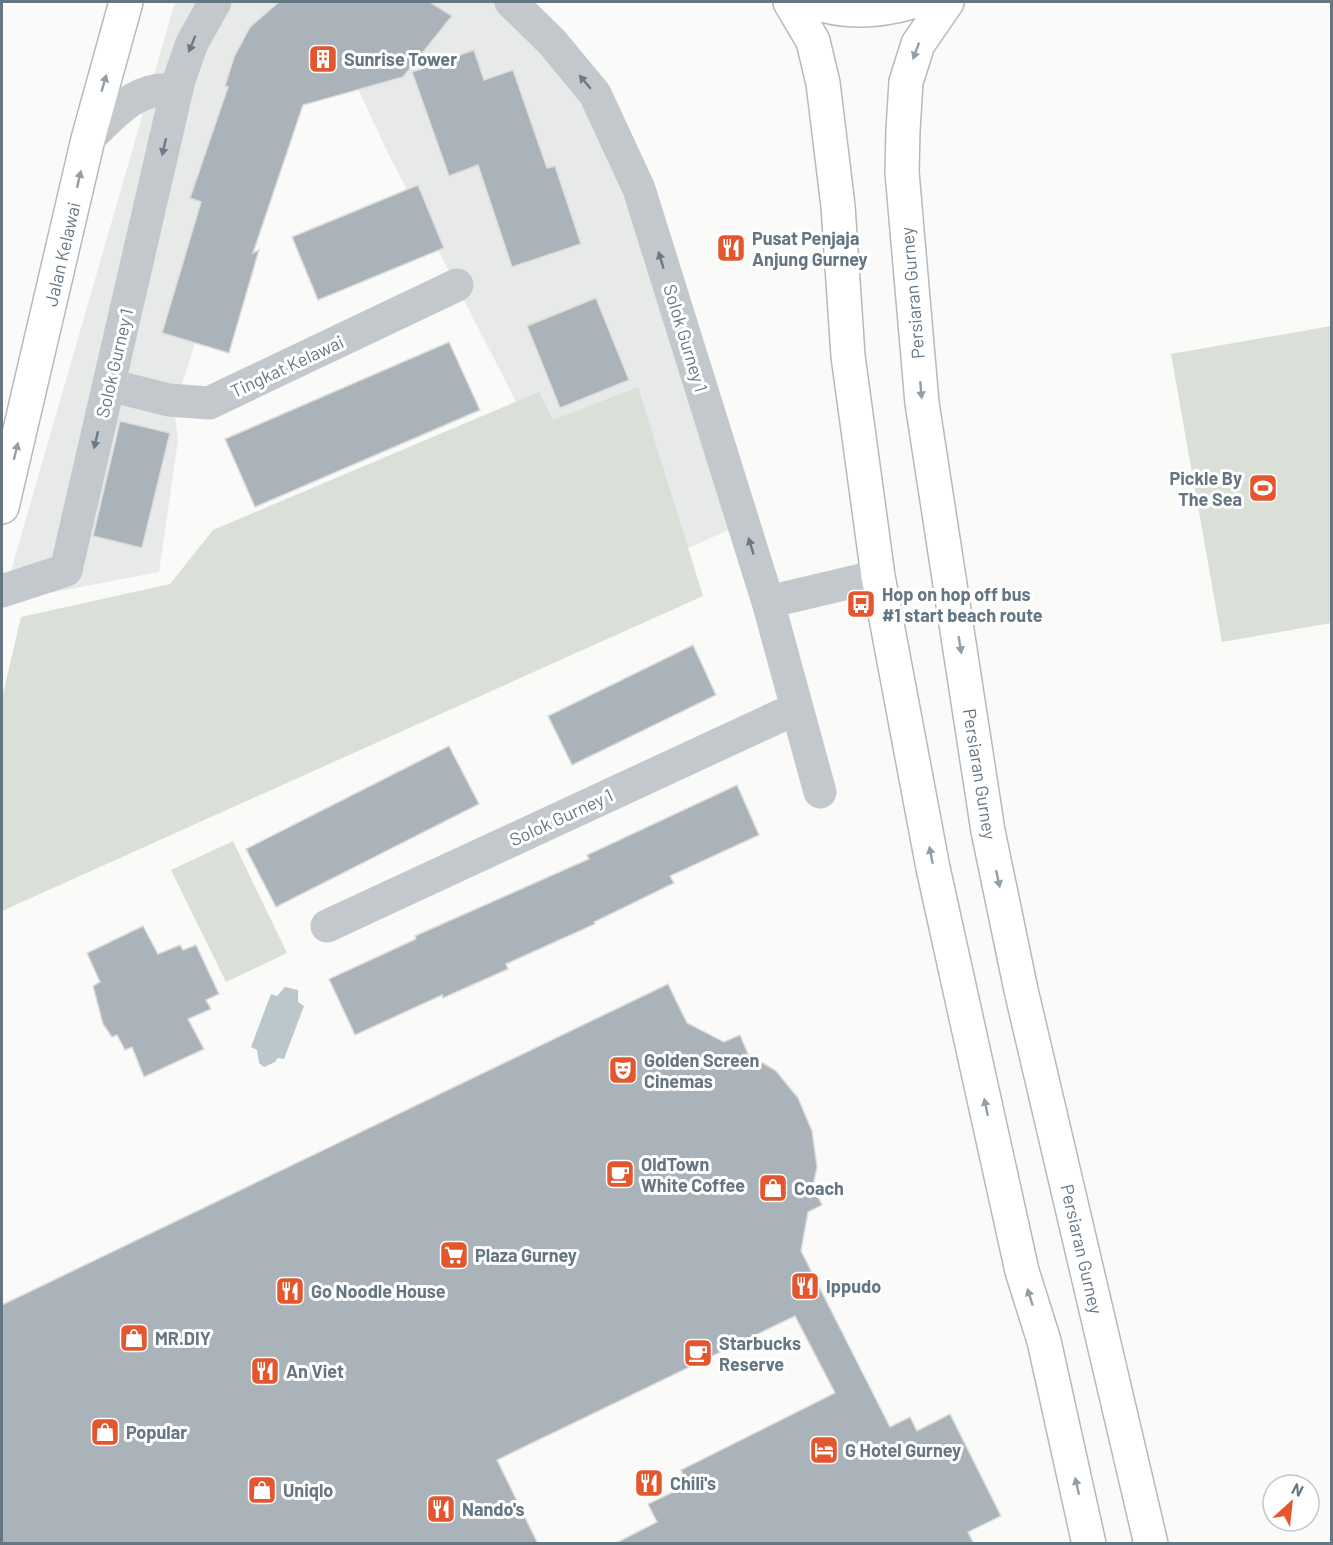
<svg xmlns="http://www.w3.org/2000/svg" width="1333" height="1545" viewBox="0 0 1333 1545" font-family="Barlow,sans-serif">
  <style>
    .built { fill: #e8e9e9 }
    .green { fill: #dadfd7 }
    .water { fill: #bbc7cb }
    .building { fill: #aab3b9; stroke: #dcdcda; stroke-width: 1.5 }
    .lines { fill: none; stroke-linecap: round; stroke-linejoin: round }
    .major-casing { stroke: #b5babe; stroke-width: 36 }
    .minor { stroke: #c3c8cc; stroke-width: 33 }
    .major { stroke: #fff; stroke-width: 33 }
    .oneway { fill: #6a7a87 }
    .oneway2 { fill: #939fa8 }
    .labels { text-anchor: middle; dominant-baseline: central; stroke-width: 6; stroke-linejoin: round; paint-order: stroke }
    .poi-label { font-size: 18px; font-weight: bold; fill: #657683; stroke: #fff; text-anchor: start }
    .street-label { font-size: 18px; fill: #657683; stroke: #fff }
  </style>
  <rect width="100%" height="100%" fill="#fafaf8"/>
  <path class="built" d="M 175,2 L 509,2 L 593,113 L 746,522 L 610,584 L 387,151 L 357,87 L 279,88 L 174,408 L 178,440 L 159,572 L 2,602 Z"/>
  <path class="green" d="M 1331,326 L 1331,623 L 1222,642 L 1171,354 Z
    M 638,387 L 703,596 L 2,911 L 2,698 L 21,617 L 170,584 L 213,530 L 539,392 L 553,420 Z
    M 233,841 L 287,953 L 226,982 L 171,870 Z"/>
  <path class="water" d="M 285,987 L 298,990 L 298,1002 L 304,1006 L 284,1059 L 278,1058 L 275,1062 L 264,1067 L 259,1063 L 257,1050 L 251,1047 L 271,994 L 277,996 Z"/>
  <path class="building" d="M 279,2 L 430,2 L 452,16 L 403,77 L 303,105 L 253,253 L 259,250 L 229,353 L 162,333 L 201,202 L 190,198 L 228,87 L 225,86 L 234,57 L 250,27 Z
    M 474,50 L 484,80 L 513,70 L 547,168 L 555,166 L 581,244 L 512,267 L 478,165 L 449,176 L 412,72 Z
    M 418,185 L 444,248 L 318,300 L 292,237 Z
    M 596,298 L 629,380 L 560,408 L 527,326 Z
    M 449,342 L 480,410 L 255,507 L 225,439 Z
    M 120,421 L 170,433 L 142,548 L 93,536 Z
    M 693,645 L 716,695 L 572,765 L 548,716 Z
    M 449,746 L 479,804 L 276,907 L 246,849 Z
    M 737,785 L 759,835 L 670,876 L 674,883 L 594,922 L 595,924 L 506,964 L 508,969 L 443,998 L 442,995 L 355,1035 L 329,979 L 416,939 L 415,936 L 589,859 L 587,855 Z
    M 143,926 L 158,954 L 180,945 L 183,950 L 196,945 L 219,994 L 206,1000 L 211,1009 L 188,1019 L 204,1049 L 144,1077 L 132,1047 L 125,1050 L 117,1035 L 112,1037 L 103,1024 L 93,986 L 100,982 L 87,953 Z
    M 668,984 L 687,1023 L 724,1042 L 740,1035 L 748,1054 L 776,1071 L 798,1098 L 812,1131 L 817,1167 L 813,1186 L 822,1205 L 808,1212 L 801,1251 L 890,1427 L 910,1417 L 917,1431 L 950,1414 L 1001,1516 L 968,1532 L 974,1544 L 614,1544 L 657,1522 L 648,1504 L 688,1485 L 681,1470 L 835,1393 L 795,1316 L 497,1460 L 538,1544 L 2,1544 L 2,1305 Z"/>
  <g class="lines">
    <g class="major-casing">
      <path id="major" d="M 790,2 L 813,41 L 823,83 L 838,206 L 848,356 L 878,576 L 933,868 L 1022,1271 L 1044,1341 L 1089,1544
        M 812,2 C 846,14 878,12 912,2
        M 947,2 L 918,44 L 906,82 L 903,130 L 902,172 L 922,403 L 988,831 L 1021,990 L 1151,1544
        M 2,507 L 88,139 L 126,2"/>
    </g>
    <path class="minor" d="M 511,2 L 552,42 L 595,94 L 639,189 L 768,602 L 820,792
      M 88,139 C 115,113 136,85 177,90
      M 109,385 L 169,400 L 209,403 L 457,285
      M 2,591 L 66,570 L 179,80 L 192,43 L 215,2
      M 768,602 L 878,576
      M 327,926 L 795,709"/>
    <use href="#major" class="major"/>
  </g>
  <defs><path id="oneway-solid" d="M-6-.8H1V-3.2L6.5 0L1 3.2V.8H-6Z" transform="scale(1.5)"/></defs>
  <g class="oneway">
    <use href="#oneway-solid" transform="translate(192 44) rotate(112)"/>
    <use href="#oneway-solid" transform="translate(585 82) rotate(-130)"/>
    <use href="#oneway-solid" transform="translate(164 147) rotate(103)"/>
    <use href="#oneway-solid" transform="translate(661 260) rotate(-107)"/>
    <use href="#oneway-solid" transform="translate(96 440) rotate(103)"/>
    <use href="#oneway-solid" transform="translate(751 546) rotate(-107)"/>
  </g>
  <g class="oneway2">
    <use href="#oneway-solid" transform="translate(916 51) rotate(110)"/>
    <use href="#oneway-solid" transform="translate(104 83) rotate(-74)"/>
    <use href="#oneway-solid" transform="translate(79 179) rotate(-77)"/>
    <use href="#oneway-solid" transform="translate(921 390) rotate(85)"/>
    <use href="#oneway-solid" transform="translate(16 451) rotate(-76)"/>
    <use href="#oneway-solid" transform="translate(960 645) rotate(81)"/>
    <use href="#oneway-solid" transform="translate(931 855) rotate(-101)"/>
    <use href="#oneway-solid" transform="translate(998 879) rotate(78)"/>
    <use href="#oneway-solid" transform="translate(986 1107) rotate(-102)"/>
    <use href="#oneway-solid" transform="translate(1030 1297) rotate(-108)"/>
    <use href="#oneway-solid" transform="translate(1077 1486) rotate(-103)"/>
  </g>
  <defs>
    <g id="building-square" transform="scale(1.5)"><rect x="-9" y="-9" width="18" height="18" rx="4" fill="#e4572e" stroke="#fff"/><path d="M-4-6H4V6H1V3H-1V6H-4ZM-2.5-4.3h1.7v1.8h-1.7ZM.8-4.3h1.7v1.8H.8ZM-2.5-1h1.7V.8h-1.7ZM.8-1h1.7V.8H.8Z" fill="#fff"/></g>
    <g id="restaurant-square" transform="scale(1.5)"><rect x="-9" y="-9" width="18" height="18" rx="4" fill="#e4572e" stroke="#fff"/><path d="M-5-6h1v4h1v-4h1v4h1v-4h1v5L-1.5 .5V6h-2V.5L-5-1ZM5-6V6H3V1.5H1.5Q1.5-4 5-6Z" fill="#fff"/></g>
    <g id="stadium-square" transform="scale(1.5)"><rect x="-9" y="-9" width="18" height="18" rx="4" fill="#e4572e" stroke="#fff"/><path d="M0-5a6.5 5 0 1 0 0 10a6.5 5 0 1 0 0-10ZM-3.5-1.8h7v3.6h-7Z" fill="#fff"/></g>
    <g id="bus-square" transform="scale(1.5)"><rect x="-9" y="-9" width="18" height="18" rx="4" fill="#e4572e" stroke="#fff"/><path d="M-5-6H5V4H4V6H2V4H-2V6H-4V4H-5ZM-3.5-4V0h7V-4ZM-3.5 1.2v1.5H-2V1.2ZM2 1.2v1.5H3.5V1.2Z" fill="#fff"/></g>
    <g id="theatre-square" transform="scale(1.5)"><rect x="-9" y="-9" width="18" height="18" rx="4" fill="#e4572e" stroke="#fff"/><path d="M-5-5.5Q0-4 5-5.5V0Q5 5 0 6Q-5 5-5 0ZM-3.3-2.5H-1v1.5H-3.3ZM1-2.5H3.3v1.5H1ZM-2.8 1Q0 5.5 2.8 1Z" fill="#fff"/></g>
    <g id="cafe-square" transform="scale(1.5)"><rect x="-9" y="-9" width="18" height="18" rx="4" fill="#e4572e" stroke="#fff"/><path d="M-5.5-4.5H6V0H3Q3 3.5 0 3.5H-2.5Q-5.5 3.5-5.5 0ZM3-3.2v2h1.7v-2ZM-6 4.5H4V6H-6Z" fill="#fff"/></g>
    <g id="shop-square" transform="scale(1.5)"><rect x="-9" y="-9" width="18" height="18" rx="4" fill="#e4572e" stroke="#fff"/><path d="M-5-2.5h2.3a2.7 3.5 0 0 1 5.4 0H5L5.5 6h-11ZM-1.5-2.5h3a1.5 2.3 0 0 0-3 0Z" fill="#fff"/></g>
    <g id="supermarket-square" transform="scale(1.5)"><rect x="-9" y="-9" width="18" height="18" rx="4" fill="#e4572e" stroke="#fff"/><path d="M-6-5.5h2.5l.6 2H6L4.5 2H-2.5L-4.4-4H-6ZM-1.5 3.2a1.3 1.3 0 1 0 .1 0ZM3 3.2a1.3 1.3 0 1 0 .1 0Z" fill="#fff"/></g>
    <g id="hotel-square" transform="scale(1.5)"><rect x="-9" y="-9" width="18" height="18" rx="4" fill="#e4572e" stroke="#fff"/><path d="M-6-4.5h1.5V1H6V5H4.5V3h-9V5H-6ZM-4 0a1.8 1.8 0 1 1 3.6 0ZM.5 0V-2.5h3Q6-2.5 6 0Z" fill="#fff"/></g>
  </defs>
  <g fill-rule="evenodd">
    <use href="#building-square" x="323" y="59"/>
    <use href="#restaurant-square" x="731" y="248"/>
    <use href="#stadium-square" x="1263" y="488"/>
    <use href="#bus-square" x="861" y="604"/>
    <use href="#theatre-square" x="623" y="1070"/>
    <use href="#cafe-square" x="620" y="1174"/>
    <use href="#shop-square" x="773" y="1188"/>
    <use href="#supermarket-square" x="454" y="1255"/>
    <use href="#restaurant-square" x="805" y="1286"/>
    <use href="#restaurant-square" x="290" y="1291"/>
    <use href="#shop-square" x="134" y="1338"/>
    <use href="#cafe-square" x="698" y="1353"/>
    <use href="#restaurant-square" x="265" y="1371"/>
    <use href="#shop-square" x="105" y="1432"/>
    <use href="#hotel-square" x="824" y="1450"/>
    <use href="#restaurant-square" x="649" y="1483"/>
    <use href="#shop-square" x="262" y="1490"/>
    <use href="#restaurant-square" x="441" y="1509"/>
  </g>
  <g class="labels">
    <g class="poi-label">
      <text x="344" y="59">Sunrise Tower</text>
      <text x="752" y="238">Pusat Penjaja<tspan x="752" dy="21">Anjung Gurney</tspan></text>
      <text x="1242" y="478" text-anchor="end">Pickle By<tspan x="1242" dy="21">The Sea</tspan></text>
      <text x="882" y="594">Hop on hop off bus<tspan x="882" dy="21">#1 start beach route</tspan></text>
      <text x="644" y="1060">Golden Screen<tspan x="644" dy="21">Cinemas</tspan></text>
      <text x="641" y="1164">OldTown<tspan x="641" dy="21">White Coffee</tspan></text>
      <text x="794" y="1188">Coach</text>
      <text x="475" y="1255">Plaza Gurney</text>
      <text x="826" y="1286">Ippudo</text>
      <text x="311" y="1291">Go Noodle House</text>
      <text x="155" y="1338">MR.DIY</text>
      <text x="719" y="1343">Starbucks<tspan x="719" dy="21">Reserve</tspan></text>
      <text x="286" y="1371">An Viet</text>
      <text x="126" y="1432">Popular</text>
      <text x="845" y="1450">G Hotel Gurney</text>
      <text x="670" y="1483">Chili's</text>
      <text x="283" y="1490">Uniqlo</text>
      <text x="462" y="1509">Nando's</text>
    </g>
    <g class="street-label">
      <text transform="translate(62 254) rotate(-77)">Jalan Kelawai</text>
      <text transform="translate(912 293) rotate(-95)">Persiaran Gurney</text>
      <text transform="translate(686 338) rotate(73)">Solok Gurney 1</text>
      <text transform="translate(114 363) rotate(-77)">Solok Gurney 1</text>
      <text transform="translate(287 366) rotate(-25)">Tingkat Kelawai</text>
      <text transform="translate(980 774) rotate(81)">Persiaran Gurney</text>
      <text transform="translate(561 817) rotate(-25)">Solok Gurney 1</text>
      <text transform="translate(1082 1249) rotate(77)">Persiaran Gurney</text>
    </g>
  </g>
  <rect width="1333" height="1545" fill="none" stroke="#657683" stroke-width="6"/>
  <g transform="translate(1291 1503) rotate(27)"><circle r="28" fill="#ffffff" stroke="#c1c8cd" stroke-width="1.5"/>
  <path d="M0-4.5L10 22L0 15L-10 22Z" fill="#e4572e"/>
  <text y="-9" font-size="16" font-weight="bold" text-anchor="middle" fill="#657683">N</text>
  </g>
</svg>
